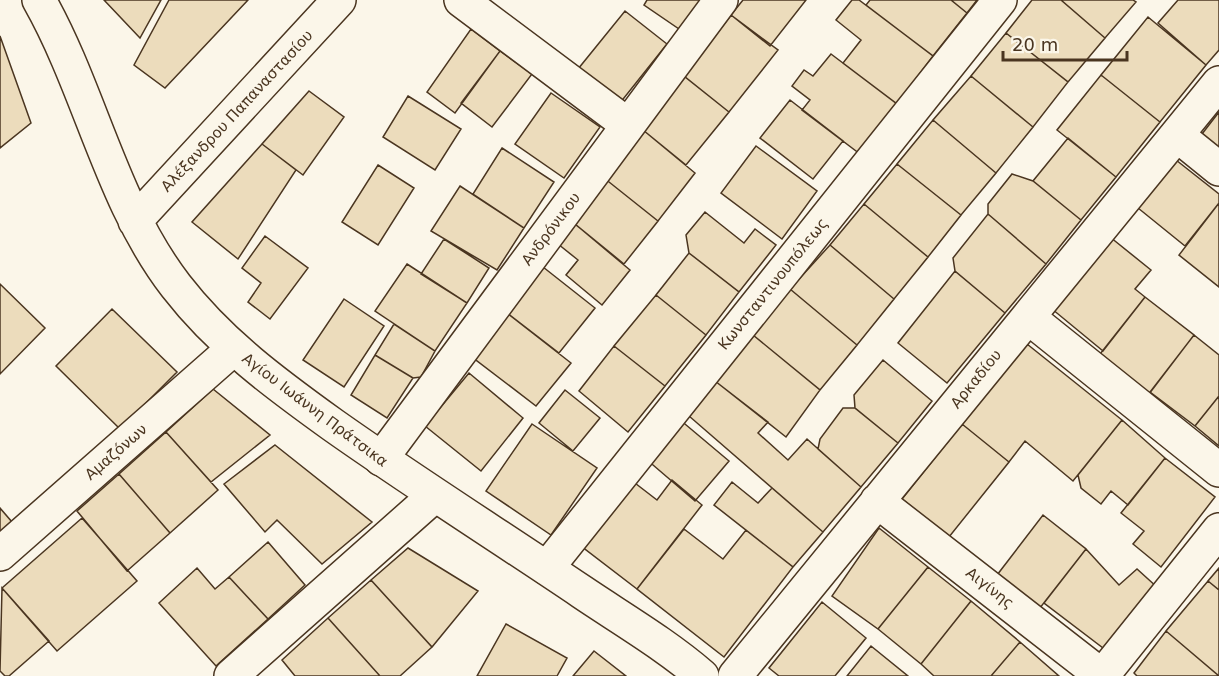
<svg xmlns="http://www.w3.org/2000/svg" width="1219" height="676" viewBox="0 0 1219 676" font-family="'DejaVu Sans',sans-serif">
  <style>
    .building { fill: #ecdcbc; stroke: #4a3520; stroke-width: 1.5 }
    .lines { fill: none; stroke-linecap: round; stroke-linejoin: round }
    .minor-casing { stroke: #4a3520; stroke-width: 36 }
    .major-casing { stroke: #4a3520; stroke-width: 36 }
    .minor { stroke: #fbf6e9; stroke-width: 33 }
    .major { stroke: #fbf6e9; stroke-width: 33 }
    .labels { text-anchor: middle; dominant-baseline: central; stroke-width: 4.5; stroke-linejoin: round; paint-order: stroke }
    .street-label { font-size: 15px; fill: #4a3520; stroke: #fbf6e9 }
  </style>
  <rect width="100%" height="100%" fill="#fbf6e9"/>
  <path class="building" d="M 104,0 L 161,0 L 140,38 Z
    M 169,0 L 248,0 L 165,88 L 134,65 Z
    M 647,0 L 703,0 L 682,31 L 644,5 Z
    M 743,0 L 806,0 L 770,46 L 731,15 Z
    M 852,0 L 859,0 L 933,56 L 897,104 L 843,63 L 861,40 L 836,20 Z
    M 870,0 L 951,0 L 967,13 L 933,56 L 866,5 Z
    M 951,0 L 977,0 L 967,13 Z
    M 1032,0 L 1061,0 L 1105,38 L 1068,82 L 1006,33 Z
    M 1061,0 L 1133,0 L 1136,2 L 1105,38 Z
    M 1178,0 L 1219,0 L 1219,50 L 1206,65 L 1158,23 Z
    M 625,11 L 667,44 L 616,108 L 574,74 Z
    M 731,15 L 778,50 L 729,112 L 684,76 Z
    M 1148,17 L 1206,65 L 1160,122 L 1101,75 Z
    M 471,29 L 500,51 L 455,113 L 427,92 Z
    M 1006,33 L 1068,82 L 1033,127 L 971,76 Z
    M 0,36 L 31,123 L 0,148 Z
    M 500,51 L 532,74 L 492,127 L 461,103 Z
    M 831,54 L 897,104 L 860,154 L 802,110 L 810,100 L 792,86 L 804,70 L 813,76 Z
    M 1101,75 L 1160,122 L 1116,177 L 1057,130 Z
    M 684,76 L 729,112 L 686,165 L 643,130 Z
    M 971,76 L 1033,127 L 996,173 L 933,120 Z
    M 309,91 L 344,117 L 303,175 L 262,144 Z
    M 551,93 L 600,127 L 564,178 L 515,144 Z
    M 408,96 L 461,129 L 435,170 L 383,137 Z
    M 790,100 L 843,141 L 813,179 L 760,138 Z
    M 1219,112 L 1219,148 L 1202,134 Z
    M 933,120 L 996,173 L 961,215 L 897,164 Z
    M 643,130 L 695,173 L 658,221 L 604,178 Z
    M 1068,138 L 1116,177 L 1081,220 L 1033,181 Z
    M 262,144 L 296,170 L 238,259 L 192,222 Z
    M 756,146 L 817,191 L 782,239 L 721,193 Z
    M 502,148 L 554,182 L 524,228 L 473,194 Z
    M 1176,160 L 1219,194 L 1219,203 L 1185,246 L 1138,208 Z
    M 897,164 L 961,215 L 928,257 L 864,204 Z
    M 378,165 L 414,188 L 378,245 L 342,222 Z
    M 1012,174 L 1033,181 L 1081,220 L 1046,264 L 988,214 L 988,204 Z
    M 604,178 L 658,221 L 624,264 L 575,224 Z
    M 460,186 L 524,228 L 497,270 L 431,231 Z
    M 1219,203 L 1219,287 L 1179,255 Z
    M 864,204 L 928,257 L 894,299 L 830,245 Z
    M 705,212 L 744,243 L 755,229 L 776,245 L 739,292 L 689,253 L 686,235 Z
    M 988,214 L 1046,264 L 1005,313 L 955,271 L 953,258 Z
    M 575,224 L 630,270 L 602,305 L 566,275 L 578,260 L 558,244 Z
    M 265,236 L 308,268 L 270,319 L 248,302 L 261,283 L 242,268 Z
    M 1110,237 L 1151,270 L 1135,289 L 1145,297 L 1103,351 L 1052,309 Z
    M 444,239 L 489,268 L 467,303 L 421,274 Z
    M 830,245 L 894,299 L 857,345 L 790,289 Z
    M 689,253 L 739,292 L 706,335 L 656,295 Z
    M 407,264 L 467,303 L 435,351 L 375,311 Z
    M 543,267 L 595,308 L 559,353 L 507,313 Z
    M 955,271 L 1005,313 L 947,383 L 898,343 Z
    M 0,284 L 45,328 L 0,374 Z
    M 790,289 L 857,345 L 820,390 L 753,335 Z
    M 656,295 L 706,335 L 665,386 L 614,346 Z
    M 1145,297 L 1194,335 L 1146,398 L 1096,359 Z
    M 344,299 L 384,326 L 344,387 L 303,360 Z
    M 112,309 L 177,372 L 120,429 L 56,366 Z
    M 507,313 L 571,363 L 536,406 L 472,357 Z
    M 394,324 L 435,351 L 421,377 L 413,378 L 375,355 Z
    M 753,335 L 820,390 L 786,437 L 715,381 Z
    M 1194,335 L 1219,355 L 1219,396 L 1195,426 L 1150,392 Z
    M 1027,344 L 1122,420 L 1073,481 L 1025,441 L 1009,462 L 962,424 Z
    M 614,346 L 665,386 L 628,432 L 579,391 Z
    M 375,355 L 413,378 L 387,418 L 351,395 Z
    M 883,360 L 932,401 L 898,443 L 855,408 L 854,395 Z
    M 469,373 L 523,418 L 481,471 L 425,426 Z
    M 715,381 L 768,422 L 758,433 L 788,460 L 807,439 L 861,487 L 823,532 L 689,416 Z
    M 213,389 L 270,435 L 211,482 L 166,432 Z
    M 565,390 L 600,418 L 573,451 L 539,423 Z
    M 1219,396 L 1219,446 L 1195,426 Z
    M 843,408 L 855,408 L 898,443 L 861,487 L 818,449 L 820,439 Z
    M 679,419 L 729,461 L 695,501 L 646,459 Z
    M 1122,420 L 1165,458 L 1128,505 L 1111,491 L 1101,504 L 1081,488 L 1078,475 Z
    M 532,424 L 597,468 L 551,535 L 486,491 Z
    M 962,424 L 1009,462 L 949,537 L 902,499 Z
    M 166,432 L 218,490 L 170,533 L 119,474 Z
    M 275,445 L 372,522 L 322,564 L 277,520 L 265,532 L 224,484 Z
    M 1165,458 L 1215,497 L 1161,567 L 1133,544 L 1144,531 L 1121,513 Z
    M 119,474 L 170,533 L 127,571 L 77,511 Z
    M 631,480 L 657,500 L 672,480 L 702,505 L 637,589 L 581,546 Z
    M 732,482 L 758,503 L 772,488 L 823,532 L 793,567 L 714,505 Z
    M 0,508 L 12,522 L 0,532 Z
    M 1043,515 L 1086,549 L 1036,613 L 994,579 Z
    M 82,518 L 137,581 L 57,651 L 2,588 Z
    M 879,528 L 928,567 L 878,629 L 832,596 Z
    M 684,529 L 723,559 L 746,530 L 793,567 L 724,657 L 637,589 Z
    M 268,542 L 305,585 L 268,619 L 229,577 Z
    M 408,548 L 478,591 L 432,647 L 371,580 Z
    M 1086,549 L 1119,585 L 1137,569 L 1158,588 L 1107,651 L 1044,603 Z
    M 928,567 L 971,601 L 921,664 L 878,629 Z
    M 197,568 L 215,589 L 229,577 L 268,619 L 216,666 L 159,603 Z
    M 1219,568 L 1219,590 L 1208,581 Z
    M 371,580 L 432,647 L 400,676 L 380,676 L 328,618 Z
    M 1208,581 L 1219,590 L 1219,676 L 1166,631 Z
    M 2,588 L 49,641 L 9,676 L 5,676 L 0,671 Z
    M 971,601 L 1020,642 L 991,676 L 934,676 L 921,664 Z
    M 822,602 L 866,638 L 835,676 L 779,676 L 769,668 Z
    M 328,618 L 380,676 L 295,676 L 282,660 Z
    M 506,624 L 567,658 L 557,676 L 477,676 Z
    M 1166,631 L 1219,676 L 1137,676 L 1134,673 Z
    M 1020,642 L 1059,676 L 991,676 Z
    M 871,646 L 908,676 L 847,676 Z
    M 594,651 L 626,676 L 573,676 Z"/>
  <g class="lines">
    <g class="minor-casing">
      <path id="minor" d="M 461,0 L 628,125
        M 1177,135 L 1219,169
        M 1028,317 L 1219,470
        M 381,459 L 721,0
        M 877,501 L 1102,676
        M 0,554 L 233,349
        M 547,568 L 1000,0
        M 231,676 L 434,496
        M 735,676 L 1219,83
        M 1102,676 L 1219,530"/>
    </g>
    <g class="major-casing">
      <path id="major" d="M 39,0 C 91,92 111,202 176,286 C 220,343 276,384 333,425 C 415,483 499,536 582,592 C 622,619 665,644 702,676
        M 135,221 L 339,0"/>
    </g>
    <use href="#minor" class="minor"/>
    <use href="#major" class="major"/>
  </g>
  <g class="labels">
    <g class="street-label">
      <text transform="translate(237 111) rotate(-47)">Αλέξανδρου Παπαναστασίου</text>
      <text transform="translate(551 229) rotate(-53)">Ανδρόνικου</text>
      <text transform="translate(773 284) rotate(-51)">Κωνσταντινουπόλεως</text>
      <text transform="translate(976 379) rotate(-51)">Αρκαδίου</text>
      <text transform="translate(315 410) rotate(37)">Αγίου Ιωάννη Πράτσικα</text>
      <text transform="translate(116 452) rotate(-41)">Αμαζόνων</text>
      <text transform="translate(990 588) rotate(38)">Αιγίνης</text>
    </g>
  </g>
  <path d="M1003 51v9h124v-9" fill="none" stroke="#4a3520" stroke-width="3"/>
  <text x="1012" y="51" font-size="18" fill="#4a3520" stroke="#fbf6e9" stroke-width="4.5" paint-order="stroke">20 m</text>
</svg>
